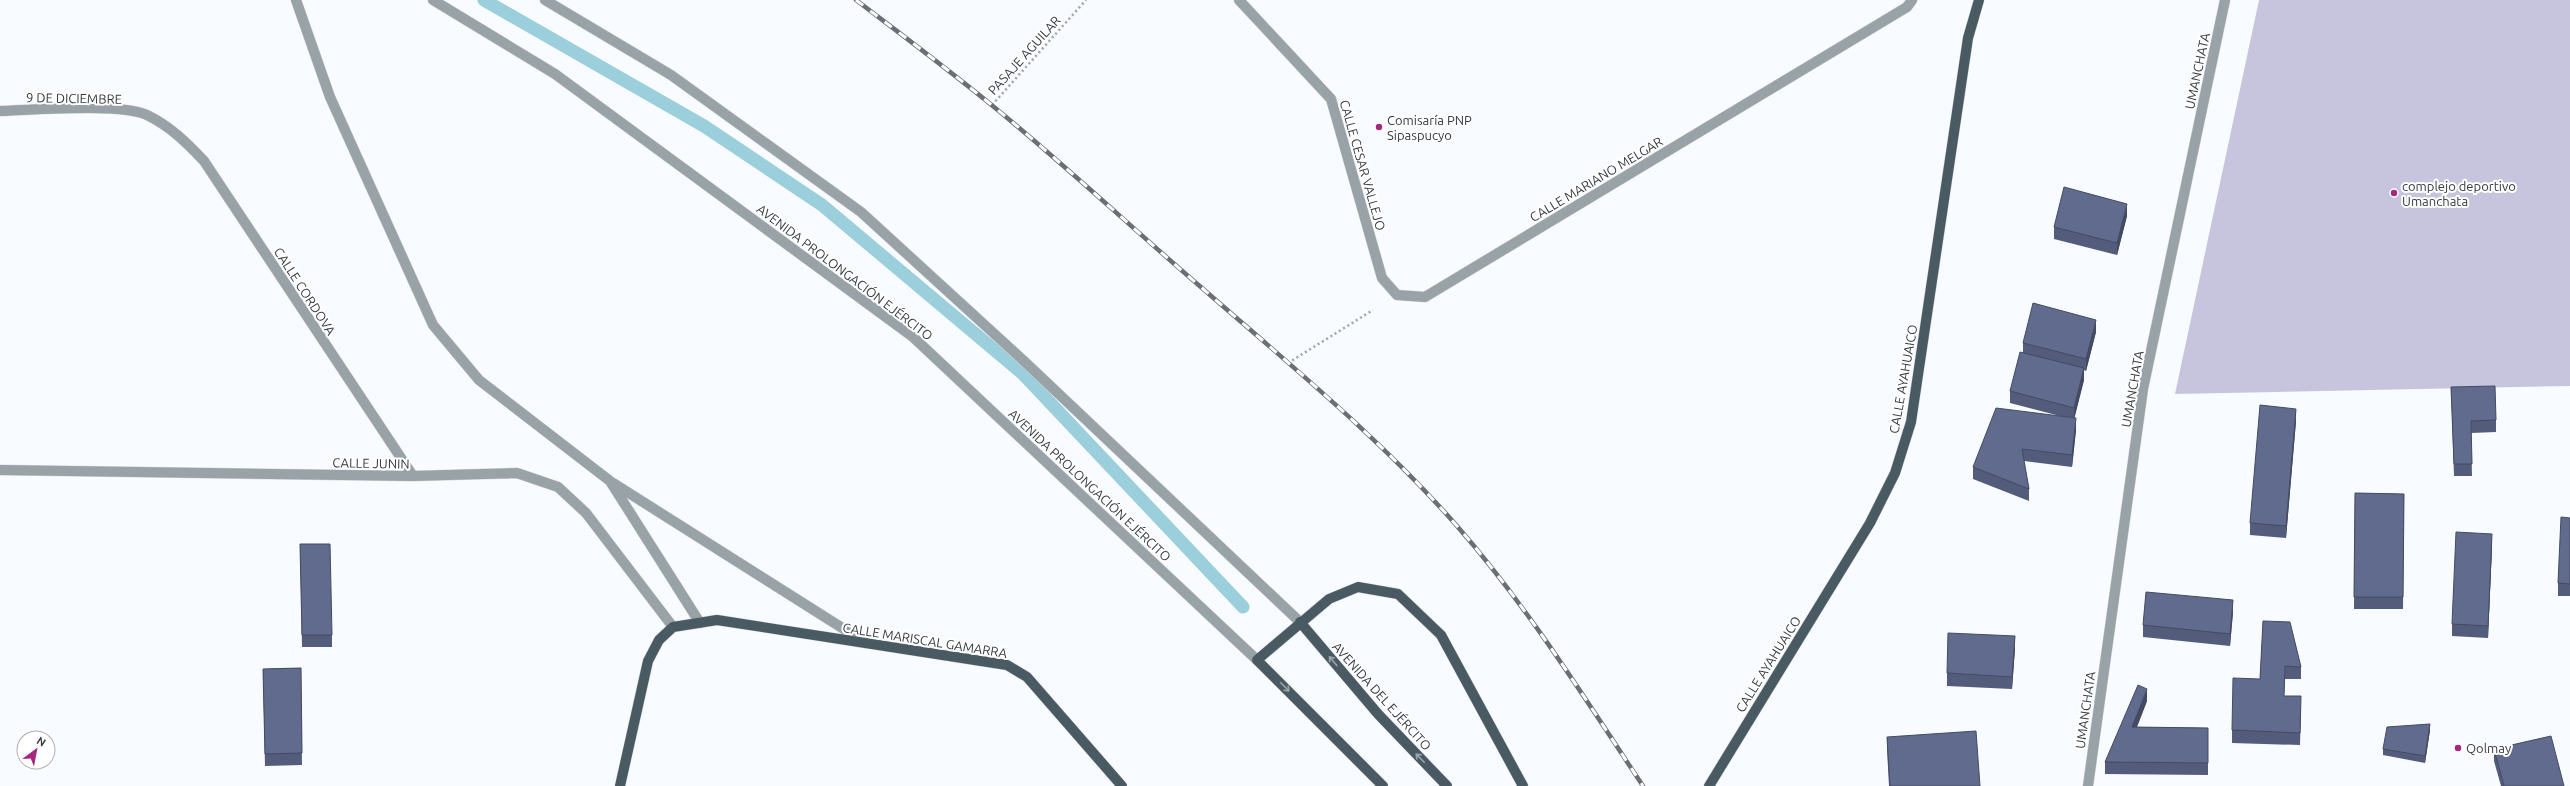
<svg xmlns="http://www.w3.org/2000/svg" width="2570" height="786" viewBox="0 0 2570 786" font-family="Ubuntu,sans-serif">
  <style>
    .green { fill: #c7c5de }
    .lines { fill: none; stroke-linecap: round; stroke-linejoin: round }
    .stream { stroke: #9bcfdc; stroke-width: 13 }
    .minor-casing { stroke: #d5d8dd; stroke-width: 11 }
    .major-casing { stroke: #d5d8dd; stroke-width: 11 }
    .path { stroke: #9fa4a9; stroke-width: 2.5; stroke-dasharray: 2 3; stroke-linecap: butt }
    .minor { stroke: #99a2a7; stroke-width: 10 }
    .major { stroke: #4a5a63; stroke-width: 10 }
    .rail-casing { stroke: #6a6f75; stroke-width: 4.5 }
    .rail { stroke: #fff; stroke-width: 3; stroke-dasharray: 9; stroke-linecap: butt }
    .wall { fill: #535c7a }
    .shaded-wall { fill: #434b63 }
    .building { fill: #606b8e; stroke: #434b63 }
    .oneway { stroke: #9ba4a9 }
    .poi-dot { fill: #a4297e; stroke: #fff; stroke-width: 1.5 }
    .labels { text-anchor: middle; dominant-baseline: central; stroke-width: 4; stroke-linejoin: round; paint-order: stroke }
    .street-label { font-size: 13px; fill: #353b41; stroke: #fff }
    .poi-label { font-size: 13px; fill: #353b41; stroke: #fff; text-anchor: start }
  </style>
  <rect width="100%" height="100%" fill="#f8fbff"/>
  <path class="green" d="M 2259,0 L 2570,0 L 2570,386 L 2175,394 Z"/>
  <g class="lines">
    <path class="stream" d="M 484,0 L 704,126 L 822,205 L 1023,374 L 1243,607"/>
    <g class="minor-casing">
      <path id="minor" d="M 296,0 L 330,97 L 433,325 L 479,380 L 610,481 L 700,623
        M 433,0 L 555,74 L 913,337 L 1257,660
        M 545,0 L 671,75 L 861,212 L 1025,362 L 1300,622
        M 1239,0 L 1331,99 L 1382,278 L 1397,295 L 1425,297 L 1907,7 L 1912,0
        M 0,111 C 34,110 119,103 147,115 C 170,126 187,143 204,161 L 413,476
        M 0,470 L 413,476 L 517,473 L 558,487 L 586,513 L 673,627
        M 613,483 L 866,643
        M 2088,786 L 2143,389 L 2225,0"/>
    </g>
    <g class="major-casing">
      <path id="major" d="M 1300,622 L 1378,714 L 1447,786
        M 620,786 L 648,661 L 659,640 L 673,627 L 717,620 L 1007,665 L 1027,677 L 1122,786
        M 1383,786 L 1257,660 L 1329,599 L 1358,587 L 1398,594 L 1441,635 L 1523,786
        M 1709,786 L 1870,523 L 1895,473 L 1911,422 L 1968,38 L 1979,0"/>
    </g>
    <path class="path" d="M 992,105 L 1086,0
      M 1288,363 L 1373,310"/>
    <use href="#minor" class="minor"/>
    <use href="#major" class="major"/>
    <g class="rail-casing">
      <path id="rail" d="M 856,0 C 902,35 949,70 994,107 C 1065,165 1132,228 1202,288 C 1289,364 1380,438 1457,526 C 1527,606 1584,697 1643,786"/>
    </g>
    <use href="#rail" class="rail"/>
  </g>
  <path class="wall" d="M 2127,216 L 2117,255 L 2054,239 L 2054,227 Z
    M 2096,332 L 2086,371 L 2084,370 L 2084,380 L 2074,418 L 2076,430 L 2072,467 L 2024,461 L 2029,489 L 2029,501 L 1973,479 L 1973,467 L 2060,416 L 2010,403 L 2010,391 L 2023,352 L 2023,343 Z
    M 2451,387 L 2496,420 L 2496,432 L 2471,433 L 2472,476 L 2454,476 Z
    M 2296,421 L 2286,538 L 2250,535 L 2250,523 Z
    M 2355,493 L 2404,494 L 2403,609 L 2354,609 Z
    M 2570,518 L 2570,596 L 2558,596 L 2558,583 Z
    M 300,544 L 332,635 L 332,647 L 302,647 Z
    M 2492,546 L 2488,638 L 2452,636 L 2452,624 Z
    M 2233,612 L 2230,646 L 2143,637 L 2143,625 Z
    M 2263,621 L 2301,667 L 2301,679 L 2285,679 L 2284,696 L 2301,709 L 2300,745 L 2232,743 L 2232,730 L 2260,679 Z
    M 2015,648 L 2012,689 L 1947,686 L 1947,673 Z
    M 301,668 L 302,765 L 265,766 L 263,669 Z
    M 2147,701 L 2137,727 L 2208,728 L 2208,775 L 2105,774 L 2105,762 Z
    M 2430,730 L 2425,763 L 2383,755 L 2383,749 Z
    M 1887,737 L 1980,786 L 1889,786 L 1887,749 Z
    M 2494,749 L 2564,786 L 2501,786 L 2494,761 Z"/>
  <path class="shaded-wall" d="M 2127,204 L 2127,216 L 2117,255 L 2117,243 Z
    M 2096,320 L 2096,332 L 2086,371 L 2086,359 Z
    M 2084,368 L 2084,380 L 2074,420 L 2074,408 Z
    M 2296,409 L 2296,421 L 2286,538 L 2286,526 Z
    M 2076,418 L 2076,430 L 2072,467 L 2072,455 Z
    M 2492,534 L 2492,546 L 2488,638 L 2488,626 Z
    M 2233,600 L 2233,612 L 2230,646 L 2230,634 Z
    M 2015,636 L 2015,648 L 2012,689 L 2012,677 Z
    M 2147,689 L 2147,701 L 2132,739 L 2132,727 Z
    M 2430,724 L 2430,730 L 2425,763 L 2425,756 Z"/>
  <path class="building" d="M 2064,187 L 2127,204 L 2117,243 L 2054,227 Z
    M 2033,303 L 2096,320 L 2086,359 L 2023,343 Z
    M 2020,352 L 2084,368 L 2074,408 L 2010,391 Z
    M 2495,386 L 2496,420 L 2471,421 L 2472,464 L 2454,464 L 2451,387 Z
    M 2260,405 L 2296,409 L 2286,526 L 2250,523 Z
    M 1996,408 L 2076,418 L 2072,455 L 2022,449 L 2029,489 L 1973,467 Z
    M 2355,493 L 2404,494 L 2403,597 L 2354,597 Z
    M 2561,517 L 2570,518 L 2570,584 L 2558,583 Z
    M 2456,532 L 2492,534 L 2488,626 L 2452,624 Z
    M 300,544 L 330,544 L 332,635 L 302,635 Z
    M 2146,592 L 2233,600 L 2230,634 L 2143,625 Z
    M 2263,621 L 2290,622 L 2301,667 L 2285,666 L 2284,696 L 2301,696 L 2300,733 L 2232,730 L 2233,678 L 2260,679 Z
    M 1948,633 L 2015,636 L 2012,677 L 1947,673 Z
    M 301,668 L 302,753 L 265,754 L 263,669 Z
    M 2138,685 L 2147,689 L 2132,727 L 2208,728 L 2208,763 L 2105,762 Z
    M 2430,724 L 2425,756 L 2383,749 L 2387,727 Z
    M 1976,731 L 1980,786 L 1890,786 L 1887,737 Z
    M 2551,736 L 2564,786 L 2504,786 L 2494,749 Z"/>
  <defs><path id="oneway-shaft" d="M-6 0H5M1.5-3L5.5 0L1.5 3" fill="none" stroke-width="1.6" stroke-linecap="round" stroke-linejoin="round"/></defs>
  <g class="oneway">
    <use href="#oneway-shaft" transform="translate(1333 661) rotate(-130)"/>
    <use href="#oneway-shaft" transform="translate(1285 687) rotate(45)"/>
    <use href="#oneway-shaft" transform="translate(1420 758) rotate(-134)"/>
  </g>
  <g class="poi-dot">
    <circle cx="1379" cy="127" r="4"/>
    <circle cx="2394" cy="193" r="4"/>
    <circle cx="2458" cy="748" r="4"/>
  </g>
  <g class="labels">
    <g class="street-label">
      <text transform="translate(1024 55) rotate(-48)">PASAJE AGUILAR</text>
      <text transform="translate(2197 71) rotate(-78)">UMANCHATA</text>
      <text transform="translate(74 98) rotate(1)">9 DE DICIEMBRE</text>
      <text transform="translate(1363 165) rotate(74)">CALLE CESAR VALLEJO</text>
      <text transform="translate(1596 179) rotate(-31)">CALLE MARIANO MELGAR</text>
      <text transform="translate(845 272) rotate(37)">AVENIDA PROLONGACIÓN EJÉRCITO</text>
      <text transform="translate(305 291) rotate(57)">CALLE CORDOVA</text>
      <text transform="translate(1903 379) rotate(-80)">CALLE AYAHUAICO</text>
      <text transform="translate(2132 389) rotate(-80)">UMANCHATA</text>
      <text transform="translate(371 463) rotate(1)">CALLE JUNIN</text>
      <text transform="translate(1090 485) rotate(43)">AVENIDA PROLONGACIÓN EJÉRCITO</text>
      <text transform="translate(925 640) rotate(9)">CALLE MARISCAL GAMARRA</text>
      <text transform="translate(1768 664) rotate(-58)">CALLE AYAHUAICO</text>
      <text transform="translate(1382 696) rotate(48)">AVENIDA DEL EJÉRCITO</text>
      <text transform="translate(2085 710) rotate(-82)">UMANCHATA</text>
    </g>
    <g class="poi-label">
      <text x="1387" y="120">Comisaría PNP<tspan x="1387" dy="15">Sipaspucyo</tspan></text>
      <text x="2402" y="186">complejo deportivo<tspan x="2402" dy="15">Umanchata</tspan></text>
      <text x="2466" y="748">Qolmay</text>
    </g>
  </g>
  <g transform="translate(36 750) rotate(32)"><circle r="19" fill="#ffffff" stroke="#aeb1b3"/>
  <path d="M0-3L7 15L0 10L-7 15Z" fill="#a4297e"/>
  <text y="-6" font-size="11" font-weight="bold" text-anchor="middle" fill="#353b41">N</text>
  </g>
</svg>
